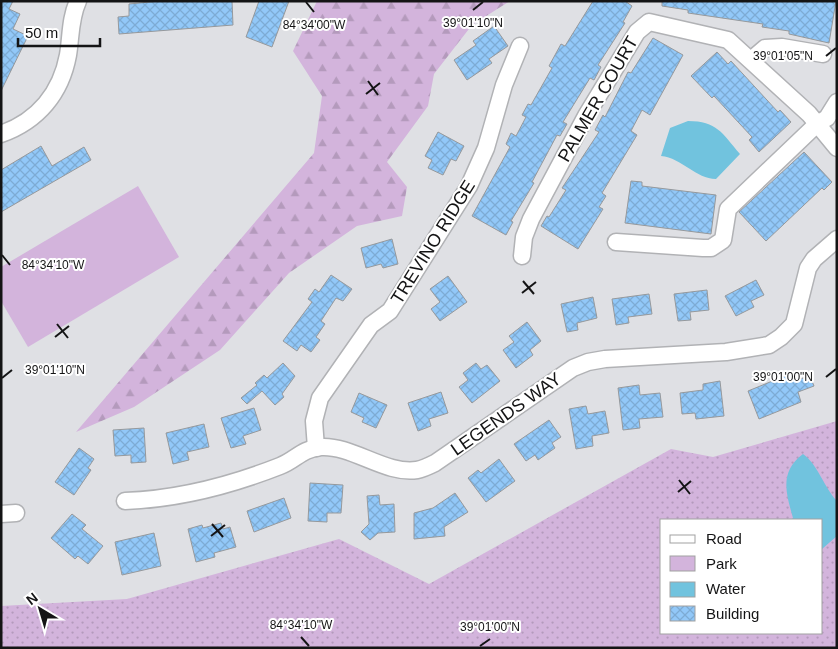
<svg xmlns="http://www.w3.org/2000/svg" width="838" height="649" font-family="Arial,sans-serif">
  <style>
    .grass { fill: url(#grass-dots); fill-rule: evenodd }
    .forest { fill: url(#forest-firs) }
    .park { fill: #d3b4dc }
    .water { fill: #71c3de }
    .building { fill: url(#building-cross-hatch); stroke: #96999c }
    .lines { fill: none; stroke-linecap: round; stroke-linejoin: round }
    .minor-casing { stroke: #b1b2b5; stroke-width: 19 }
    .minor { stroke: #fff; stroke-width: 16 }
    .ticks { fill: none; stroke: #141415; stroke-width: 2 }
    .labels { text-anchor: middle; stroke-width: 4; stroke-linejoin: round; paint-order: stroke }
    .street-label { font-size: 18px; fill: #141415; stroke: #fff }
    .ticks-label { font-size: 12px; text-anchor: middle; fill: #141415; stroke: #fff; stroke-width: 4; stroke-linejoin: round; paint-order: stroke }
  </style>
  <defs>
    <pattern id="grass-dots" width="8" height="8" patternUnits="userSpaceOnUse" patternTransform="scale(1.25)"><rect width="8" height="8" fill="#d3b4dc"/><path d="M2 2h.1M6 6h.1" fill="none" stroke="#b49abc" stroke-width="1.8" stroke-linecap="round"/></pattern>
    <pattern id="forest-firs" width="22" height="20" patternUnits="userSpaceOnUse" patternTransform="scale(1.25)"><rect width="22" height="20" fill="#d3b4dc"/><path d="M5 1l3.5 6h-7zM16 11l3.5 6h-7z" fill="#b49abc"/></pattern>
    <pattern id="building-cross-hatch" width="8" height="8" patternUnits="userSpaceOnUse" patternTransform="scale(1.25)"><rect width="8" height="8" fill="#92c8f8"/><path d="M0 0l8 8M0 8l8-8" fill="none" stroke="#7dabd4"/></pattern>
  </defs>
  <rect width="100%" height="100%" fill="#dfe0e4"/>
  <path class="grass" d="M837,421V648H1V606L127,599L339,539L429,584L671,449L713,457ZM662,520H822V633H662Z"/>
  <polygon class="forest" points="317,1 510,1 472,25 434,74 428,106 387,162 407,187 402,216 357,226 289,273 220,350 134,407 76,432 314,153 322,96 293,51"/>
  <polygon class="park" points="138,186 179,257 28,347 1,301 1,267"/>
  <g class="water">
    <path d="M688,121C717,121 722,133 740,154L716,179C696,179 682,158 661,156L670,128Z"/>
    <path d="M803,454C819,466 823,486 837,501V536L822,549V520H791L793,518C786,493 779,472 803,454Z"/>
  </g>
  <g class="building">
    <polygon points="1,1 13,1 9,9 20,14 13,29 28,36 1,91"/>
    <polygon points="160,1 232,1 233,25 119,34 118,17 129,16 129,4"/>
    <polygon points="259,1 289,1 272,47 246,37"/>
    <polygon points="593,1 625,1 632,6 623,22 625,23 598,65 601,67 594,80 590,78 563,122 567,124 560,136 557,135 532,182 534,183 511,221 513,222 506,235 472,216 510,147 506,144 511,133 516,136 526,117 522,115 528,104 531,105 552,68 549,66 561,44 565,46"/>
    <polygon points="662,1 836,1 829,43 789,34 789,31 762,27 763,24 688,13 688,10 662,6"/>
    <polygon points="494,26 508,46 489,59 492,63 467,80 454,60 476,45 473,41"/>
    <polygon points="653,38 683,55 650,115 642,110 631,131 637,135 602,193 606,196 599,207 603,209 578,249 541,226 547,216 549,217 566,190 562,188 599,132 595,130 603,115 605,117 628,72 631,73"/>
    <polygon points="717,52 728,64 731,61 778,112 780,110 791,122 759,152 749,140 752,137 714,96 712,98 691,76"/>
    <polygon points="438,132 464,146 456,161 451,159 443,175 428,168 432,160 425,156"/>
    <polygon points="41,146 52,166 84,147 91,160 1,212 1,170"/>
    <polygon points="804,152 832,182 824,190 822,188 766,241 739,212"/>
    <polygon points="631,181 642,182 642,186 716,195 711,234 625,223"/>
    <polygon points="392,239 398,264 383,268 381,264 366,268 361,248"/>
    <polygon points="331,275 352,289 343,301 336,298 321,321 325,324 316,337 320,340 311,352 301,345 297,351 283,341 312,302 308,299 315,289 319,292"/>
    <polygon points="448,276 467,302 440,321 431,309 440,302 430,289"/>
    <polygon points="756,280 764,295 751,301 754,307 736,316 725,296"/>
    <polygon points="707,290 709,310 690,312 691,320 678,321 674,294"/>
    <polygon points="649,294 652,314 628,317 629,323 616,325 612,299"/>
    <polygon points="593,297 597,318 577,323 578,330 567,332 561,304"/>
    <polygon points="527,322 541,341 530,350 533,355 516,368 503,350 514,342 509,336"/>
    <polygon points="283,363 295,376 282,394 284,397 275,405 262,391 247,404 241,398 257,385 255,383 264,375 267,378"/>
    <polygon points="476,363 481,369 487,365 500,381 472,403 459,387 468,380 463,373"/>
    <polygon points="797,371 800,379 810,376 814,386 798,392 801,402 759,419 748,391"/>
    <polygon points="720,381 724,416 696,419 695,413 682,414 680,393 703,390 703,384"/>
    <polygon points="639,385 640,395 660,393 663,417 639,419 640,428 623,430 618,388"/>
    <polygon points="441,392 448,413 429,419 431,426 418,431 408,403"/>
    <polygon points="359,393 387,405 376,428 362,422 364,418 351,412"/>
    <polygon points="586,406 588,414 605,411 609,433 592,436 593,446 576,449 569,409"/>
    <polygon points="254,408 261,430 243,436 246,444 231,448 221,418"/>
    <polygon points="549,420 561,437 552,443 555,448 538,460 535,455 526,461 514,444"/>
    <polygon points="204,424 209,447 187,452 189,460 173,464 166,433"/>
    <polygon points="144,428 146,462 131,463 131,455 115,456 113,430"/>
    <polygon points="79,448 94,459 88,468 91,470 74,495 55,482"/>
    <polygon points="499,459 515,481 486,502 468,478 478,470 481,473"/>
    <polygon points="310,483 343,485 341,513 327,513 327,522 308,521"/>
    <polygon points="455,493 468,512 444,527 445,536 414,539 414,513 433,508"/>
    <polygon points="379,495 380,505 394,504 395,532 378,533 370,540 361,532 369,524 367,496"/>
    <polygon points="284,498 291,518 254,532 247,511"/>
    <polygon points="72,514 86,525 82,529 103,546 88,564 78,556 75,559 51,538"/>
    <polygon points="221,523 223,529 230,527 236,547 214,553 215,557 196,562 188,529 202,525 203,528"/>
    <polygon points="154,533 161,566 122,575 115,542"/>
  </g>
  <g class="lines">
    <defs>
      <g id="minor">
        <polyline points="751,60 765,48 782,47 823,54"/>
        <path d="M1,134C38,121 61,93 68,55C71,37 70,18 78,1"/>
        <polyline points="616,242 703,248 711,248 723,240 728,209 817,124 827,118 837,102"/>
        <polyline points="522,256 524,237 531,219 586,116 637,32 649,22 728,40 809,114 837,148"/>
        <polyline points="316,448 314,421 320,398 371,325 390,311 469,186 486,148 504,85 520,46"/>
        <path d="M125,501C180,499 229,486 280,466C296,460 301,449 321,447C352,445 386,475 417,470C423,469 429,466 435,463L573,368L588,362L605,359L726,352L769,345L781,337L794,324L808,268L814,259L837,239"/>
        <polyline points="1,514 16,513"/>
      </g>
    </defs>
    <use href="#minor" class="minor-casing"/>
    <use href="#minor" class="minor"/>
  </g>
  <path class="ticks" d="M306,2L314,12M473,10L483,2M826,56L836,48M368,81L378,95M366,94L380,83M2,255L10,265M523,281L534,294M522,293L536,282M57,324L68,338M55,337L69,326M826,377L836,369M2,378L12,370M679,480L690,494M678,492L691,481M212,524L223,537M211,536L225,525M301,637L309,646M480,646L490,639"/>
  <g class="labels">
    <g class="street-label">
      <text transform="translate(598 99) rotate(-60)" y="6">PALMER COURT</text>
      <text transform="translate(433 242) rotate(-58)" y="6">TREVINO RIDGE</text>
      <text transform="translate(506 414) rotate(-35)" y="6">LEGENDS WAY</text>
    </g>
  </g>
  <g class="ticks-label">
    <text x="473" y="27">39°01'10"N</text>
    <text x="314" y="29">84°34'00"W</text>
    <text x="783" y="60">39°01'05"N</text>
    <text x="53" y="269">84°34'10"W</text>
    <text x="55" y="374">39°01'10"N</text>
    <text x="783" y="381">39°01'00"N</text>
    <text x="301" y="629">84°34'10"W</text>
    <text x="490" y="631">39°01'00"N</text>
  </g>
  <rect width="838" height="649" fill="none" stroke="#141415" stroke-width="5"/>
  <rect x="660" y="519" width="162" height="115" fill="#ffffff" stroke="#a1a1a1"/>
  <rect x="670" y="535" width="25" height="8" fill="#ffffff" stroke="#a1a1a1"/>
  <text x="706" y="544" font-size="15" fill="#141415">Road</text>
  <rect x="670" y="556" width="25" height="15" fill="#d3b4dc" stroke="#a1a1a1"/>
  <text x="706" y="569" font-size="15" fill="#141415">Park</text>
  <rect x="670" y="582" width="25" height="15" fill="#71c3de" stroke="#a1a1a1"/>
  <text x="706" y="594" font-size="15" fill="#141415">Water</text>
  <rect x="670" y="606" width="25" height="15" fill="url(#building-cross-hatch)" stroke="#a1a1a1"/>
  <text x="706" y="619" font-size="15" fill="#141415">Building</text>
  <g transform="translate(40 609) rotate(322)" stroke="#ffffff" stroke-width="4" paint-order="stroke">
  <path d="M0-4L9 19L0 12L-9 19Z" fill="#141415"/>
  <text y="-8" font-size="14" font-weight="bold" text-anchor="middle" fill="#141415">N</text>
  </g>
  <path d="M18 38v8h82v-8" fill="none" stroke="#141415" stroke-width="2.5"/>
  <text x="25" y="38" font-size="15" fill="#141415" stroke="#ffffff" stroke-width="4" paint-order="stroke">50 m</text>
</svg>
